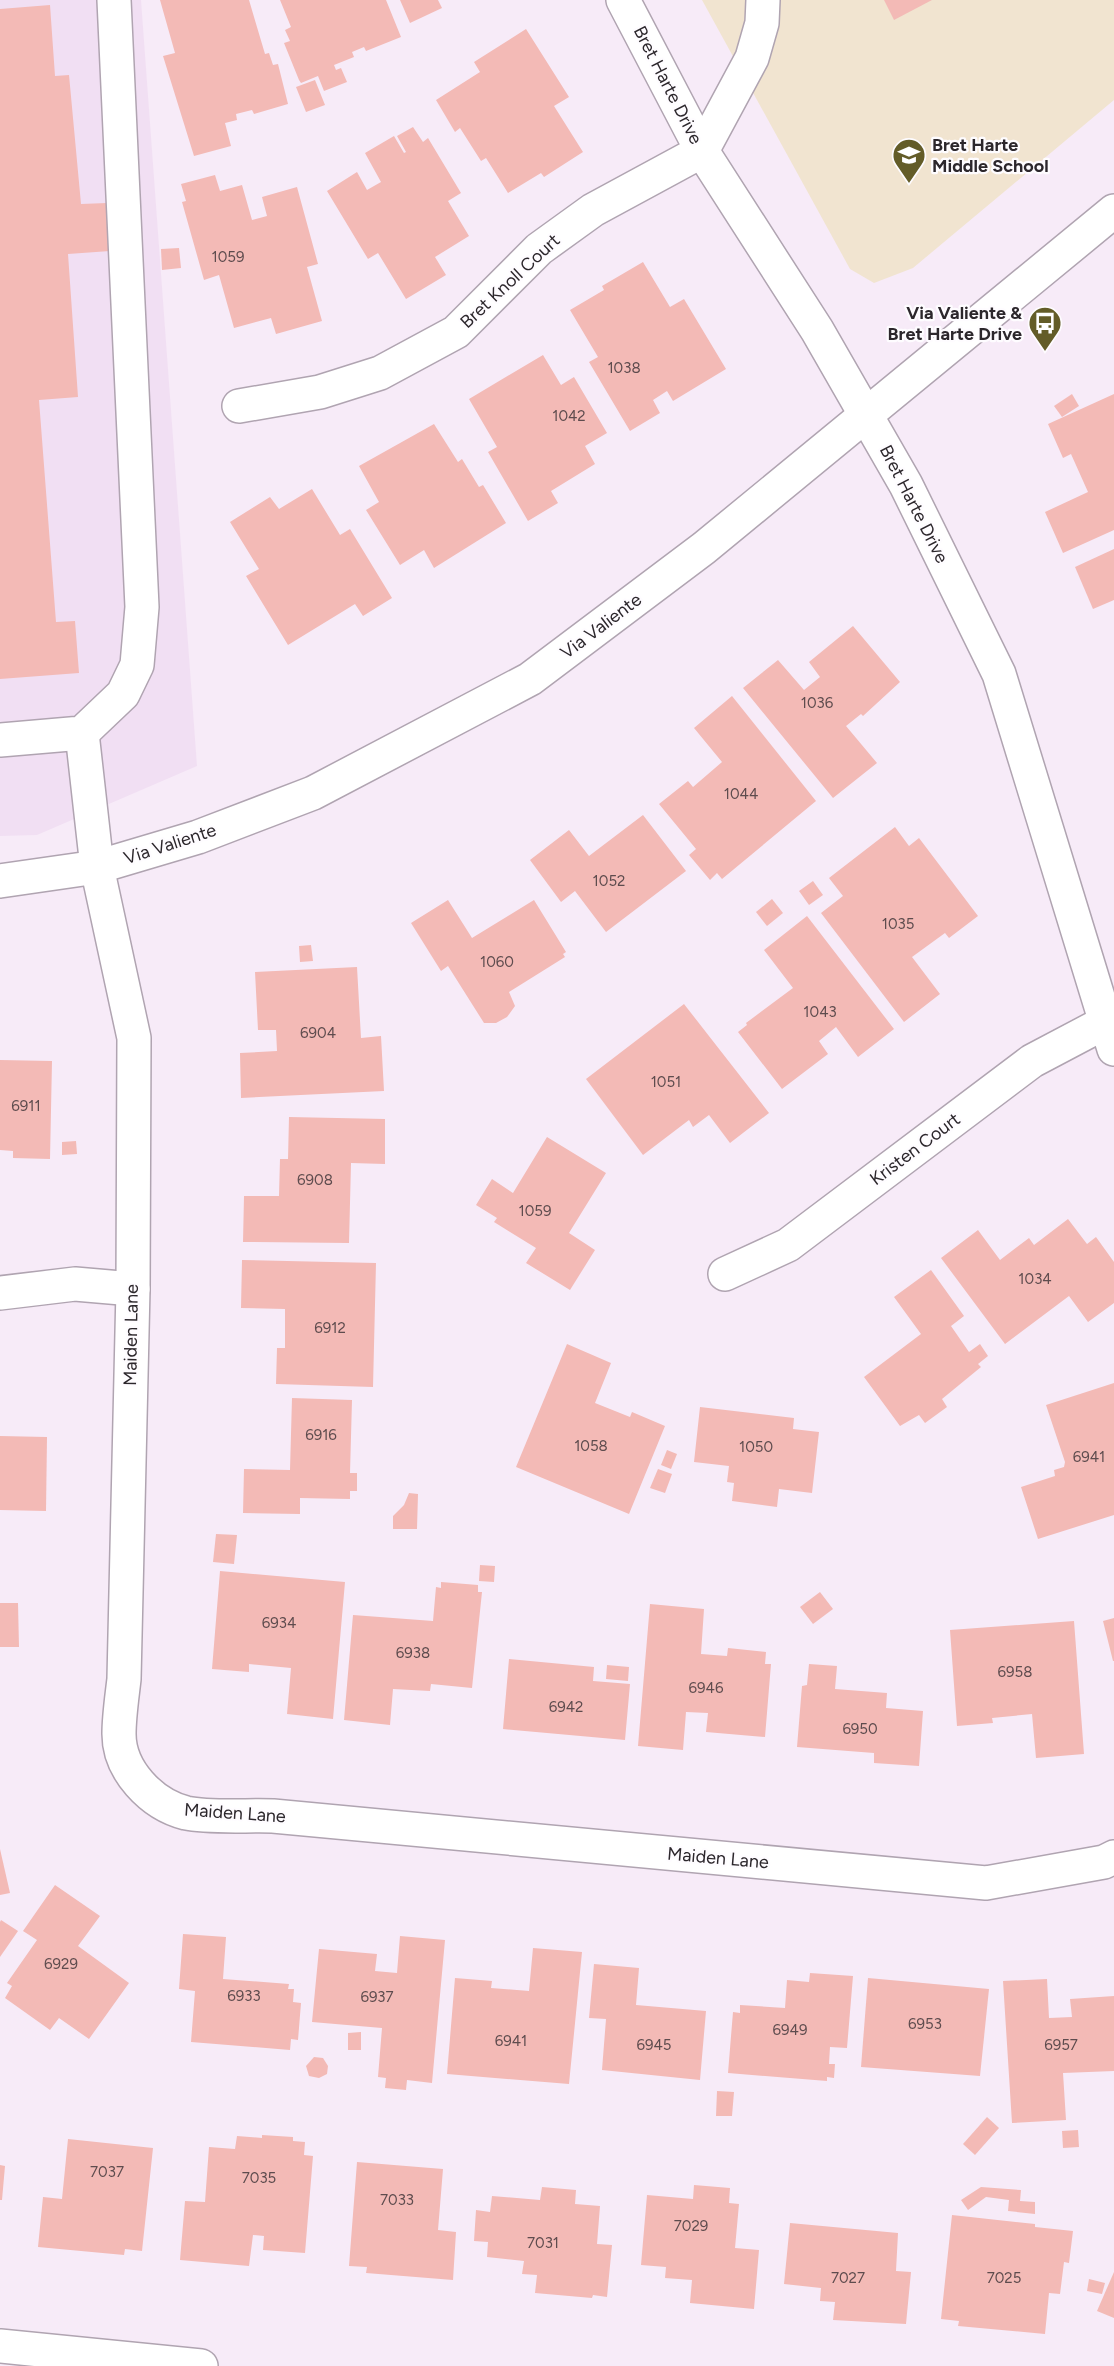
<svg xmlns="http://www.w3.org/2000/svg" width="1114" height="2366" font-family="Figtree,sans-serif">
  <style>
    .built { fill: #f1dff3 }
    .education { fill: #f1e4d0 }
    .building { fill: #f3bab6 }
    .lines { fill: none; stroke-linecap: round; stroke-linejoin: round }
    .minor-casing { stroke: #b0a4b1; stroke-width: 36 }
    .minor { stroke: #fff; stroke-width: 33 }
    .labels { text-anchor: middle; stroke-width: 4.5; stroke-linejoin: round; paint-order: stroke }
    .number-label { font-size: 15px; fill: #5e4c4e }
    .street-label { font-size: 18px; fill: #2c272c; stroke: #fefcff }
    .poi-label { font-size: 18px; font-weight: bold; fill: #2c272c; stroke: #fefcff; text-anchor: start }
  </style>
  <rect width="100%" height="100%" fill="#f7ebf8"/>
  <polygon class="built" points="0,0 141,0 197,766 37,835 0,836"/>
  <polygon class="education" points="702,0 1114,0 1114,100 913,268 874,283 850,269"/>
  <g class="building">
    <polygon points="160,0 249,0 265,54 269,53 273,65 278,64 288,104 254,114 252,110 236,114 237,120 225,123 231,146 194,156 163,56 175,53"/>
    <polygon points="280,0 386,0 401,37 366,51 364,47 352,52 354,57 334,65 336,70 341,68 347,82 324,91 318,76 301,83 299,80 284,43 290,41 285,30 291,27"/>
    <polygon points="400,0 438,0 442,8 410,23"/>
    <polygon points="884,0 932,0 894,20"/>
    <polygon points="50,5 55,76 69,75 81,204 107,203 110,251 68,254 78,397 39,400 56,622 75,621 79,673 0,679 0,9"/>
    <polygon points="526,29 569,97 554,106 583,152 544,177 541,173 508,193 486,158 481,161 460,128 455,132 436,100 480,72 474,62"/>
    <polygon points="315,80 325,105 306,112 296,87"/>
    <polygon points="413,127 423,142 428,138 461,193 448,201 469,236 435,257 446,275 406,299 378,253 368,259 327,191 357,172 367,190 381,182 365,153 394,136 404,153 406,152 397,136"/>
    <polygon points="215,175 220,191 242,185 252,220 267,216 262,197 297,187 318,264 307,267 322,321 276,334 271,318 234,328 219,275 204,280 182,202 186,201 181,184"/>
    <polygon points="179,248 181,268 162,270 161,249"/>
    <polygon points="643,262 670,307 684,299 726,369 673,401 667,391 653,400 660,413 630,431 589,362 598,357 570,310 604,290 602,286"/>
    <polygon points="543,355 561,385 574,377 607,433 585,446 595,464 551,491 558,503 528,521 488,452 497,447 469,399"/>
    <polygon points="1072,394 1079,406 1062,417 1054,406"/>
    <polygon points="1114,394 1114,530 1063,553 1045,512 1088,492 1071,454 1063,458 1048,424"/>
    <polygon points="434,424 458,462 462,459 479,487 483,485 506,523 434,568 424,550 400,565 366,510 379,502 359,466"/>
    <polygon points="312,489 340,535 350,529 392,598 363,616 355,604 288,645 246,576 259,569 230,522 270,497 279,509"/>
    <polygon points="1114,549 1114,600 1093,609 1075,567"/>
    <polygon points="853,626 900,682 863,716 861,714 846,726 877,763 833,798 743,688 778,660 804,690 820,677 809,662"/>
    <polygon points="732,696 816,801 722,879 717,873 710,880 689,855 696,849 659,804 688,781 693,787 722,762 694,728"/>
    <polygon points="643,815 686,871 606,932 575,891 561,902 530,860 569,830 589,856"/>
    <polygon points="895,827 909,846 919,838 978,916 949,938 945,933 912,957 940,994 904,1022 821,913 843,896 829,878"/>
    <polygon points="813,881 823,895 809,905 799,891"/>
    <polygon points="772,899 783,913 767,926 756,912"/>
    <polygon points="448,900 472,938 534,900 566,952 563,954 565,957 509,992 515,1006 507,1017 496,1023 484,1023 448,966 441,971 411,923"/>
    <polygon points="807,916 894,1029 858,1057 836,1027 819,1041 828,1054 782,1089 738,1032 747,1025 746,1023 793,988 764,950"/>
    <polygon points="311,945 313,961 300,962 299,946"/>
    <polygon points="357,967 361,1038 381,1036 384,1091 241,1098 240,1053 277,1051 276,1030 258,1030 255,972"/>
    <polygon points="684,1004 769,1113 730,1143 709,1115 693,1127 689,1120 643,1155 586,1079"/>
    <polygon points="0,1060 52,1061 50,1159 13,1158 13,1151 0,1150"/>
    <polygon points="289,1117 385,1119 385,1164 351,1163 349,1243 243,1242 244,1196 279,1196 280,1159 288,1159"/>
    <polygon points="547,1137 606,1173 569,1233 595,1250 570,1290 526,1263 536,1248 494,1222 497,1218 476,1205 492,1179 513,1193"/>
    <polygon points="76,1141 77,1154 62,1155 62,1142"/>
    <polygon points="1068,1219 1087,1244 1096,1237 1114,1262 1114,1303 1088,1322 1069,1296 1005,1344 941,1258 978,1230 1000,1260 1029,1238 1034,1245"/>
    <polygon points="242,1260 376,1263 373,1387 276,1384 277,1348 285,1348 285,1309 241,1308"/>
    <polygon points="931,1270 964,1316 951,1326 969,1352 980,1344 988,1356 978,1364 981,1367 942,1399 947,1407 925,1423 919,1415 900,1426 864,1377 921,1334 894,1297"/>
    <polygon points="567,1344 611,1363 595,1403 630,1417 632,1412 665,1426 629,1514 516,1467"/>
    <polygon points="1114,1383 1114,1515 1038,1539 1021,1487 1055,1476 1054,1470 1064,1467 1065,1462 1046,1405"/>
    <polygon points="292,1398 352,1400 350,1473 357,1473 357,1491 350,1491 350,1499 300,1498 300,1514 243,1513 244,1469 290,1470"/>
    <polygon points="700,1407 794,1418 793,1429 819,1432 812,1493 779,1489 777,1507 732,1501 734,1483 727,1482 729,1466 694,1462"/>
    <polygon points="0,1436 47,1437 46,1511 0,1510"/>
    <polygon points="667,1450 677,1454 671,1469 661,1465"/>
    <polygon points="658,1469 672,1474 665,1493 650,1488"/>
    <polygon points="409,1493 418,1494 417,1529 393,1529 393,1516 404,1505"/>
    <polygon points="216,1534 237,1535 234,1564 213,1562"/>
    <polygon points="480,1565 495,1566 494,1582 479,1581"/>
    <polygon points="220,1571 345,1582 333,1719 287,1714 291,1668 249,1664 249,1672 212,1669"/>
    <polygon points="441,1582 478,1585 478,1592 482,1592 472,1688 431,1684 430,1691 393,1689 390,1725 344,1720 353,1615 433,1621 436,1587 441,1588"/>
    <polygon points="820,1592 833,1609 813,1624 800,1607"/>
    <polygon points="0,1603 18,1603 19,1647 0,1647"/>
    <polygon points="650,1604 704,1609 701,1654 727,1656 728,1648 766,1652 765,1664 771,1664 765,1737 706,1732 708,1713 686,1712 683,1750 638,1746"/>
    <polygon points="1114,1618 1114,1661 1113,1661 1103,1621"/>
    <polygon points="1074,1621 1084,1754 1036,1758 1032,1714 992,1718 993,1723 957,1726 950,1630"/>
    <polygon points="509,1659 594,1667 593,1681 630,1684 625,1740 503,1729"/>
    <polygon points="809,1664 837,1666 835,1689 887,1693 886,1708 923,1711 919,1766 874,1763 874,1753 797,1747 802,1686 807,1685"/>
    <polygon points="607,1665 629,1667 628,1681 606,1679"/>
    <polygon points="0,1849 10,1893 0,1895"/>
    <polygon points="55,1885 100,1916 78,1946 129,1983 89,2039 59,2018 50,2030 5,1998 12,1986 7,1983 37,1940 23,1931"/>
    <polygon points="1,1920 18,1931 0,1957 0,1922"/>
    <polygon points="183,1934 226,1937 223,1979 289,1984 288,1989 294,1989 293,2002 301,2003 298,2040 291,2039 290,2050 191,2042 195,1991 179,1989"/>
    <polygon points="400,1936 445,1940 432,2083 407,2080 406,2090 385,2088 386,2078 378,2077 382,2028 312,2022 319,1949 377,1954 375,1971 397,1973"/>
    <polygon points="533,1948 582,1952 569,2084 447,2074 455,1978 492,1981 491,1988 529,1991"/>
    <polygon points="594,1964 639,1968 636,2005 706,2011 700,2080 602,2070 606,2019 589,2018"/>
    <polygon points="810,1973 853,1976 847,2048 830,2047 829,2064 835,2064 834,2078 827,2077 827,2081 728,2073 733,2012 740,2013 740,2005 785,2008 787,1980 809,1982"/>
    <polygon points="868,1978 989,1989 980,2076 861,2067"/>
    <polygon points="1047,1979 1049,2018 1072,2017 1070,1999 1114,1996 1114,2071 1063,2073 1066,2120 1012,2123 1003,1981"/>
    <polygon points="361,2032 361,2050 348,2050 348,2033"/>
    <polygon points="314,2057 323,2058 328,2066 327,2074 319,2078 309,2076 306,2066"/>
    <polygon points="717,2091 734,2092 732,2116 716,2116"/>
    <polygon points="987,2117 999,2128 975,2155 963,2144"/>
    <polygon points="1078,2130 1079,2147 1063,2148 1062,2131"/>
    <polygon points="262,2135 293,2137 293,2141 305,2142 304,2155 313,2156 305,2253 263,2250 264,2236 253,2235 249,2266 180,2260 185,2201 205,2202 209,2147 235,2149 237,2136 262,2138"/>
    <polygon points="68,2139 153,2148 142,2251 125,2249 124,2255 38,2247 43,2197 62,2199"/>
    <polygon points="357,2162 443,2169 438,2230 456,2232 453,2280 366,2273 367,2267 349,2266"/>
    <polygon points="0,2165 5,2166 2,2200 0,2200"/>
    <polygon points="694,2185 730,2188 729,2203 739,2204 735,2248 759,2250 754,2309 690,2303 692,2280 665,2278 666,2267 641,2265 647,2195 693,2199"/>
    <polygon points="542,2187 576,2190 575,2204 600,2206 597,2244 612,2245 607,2297 593,2295 592,2298 535,2293 537,2275 522,2274 524,2261 487,2257 488,2242 474,2241 476,2210 490,2212 492,2196 540,2200"/>
    <polygon points="981,2187 1021,2190 1020,2201 1035,2202 1035,2214 1008,2211 1009,2200 986,2197 968,2210 961,2200"/>
    <polygon points="952,2215 1035,2224 1035,2227 1073,2231 1069,2263 1064,2262 1060,2294 1049,2293 1045,2334 958,2326 959,2321 941,2319"/>
    <polygon points="790,2223 898,2233 896,2271 911,2272 906,2324 833,2320 835,2302 820,2301 821,2288 784,2284"/>
    <polygon points="1114,2272 1114,2318 1097,2311"/>
    <polygon points="1089,2279 1105,2283 1102,2294 1087,2291"/>
  </g>
  <g class="lines">
    <defs>
      <g id="minor">
        <polyline points="623,0 702,151 817,330 906,485 999,674 1114,1049"/>
        <polyline points="239,406 320,392 380,373 456,332 539,249 593,210 702,151 752,58 762,23 763,0"/>
        <path d="M82,733L97,867L134,1038L133,1289L124,1679C122,1697 119,1716 119,1734C119,1770 151,1804 186,1813C209,1818 249,1815 273,1816L986,1883L1104,1862L1114,1857"/>
        <polyline points="0,740 82,733 123,694 137,665 142,607 114,0"/>
        <polyline points="0,881 97,867 198,837 313,793 530,679 704,548 1114,211"/>
        <polyline points="725,1274 788,1245 1032,1061 1104,1023"/>
        <polyline points="0,1293 75,1284 133,1289"/>
        <polyline points="0,2346 201,2366"/>
      </g>
    </defs>
    <use href="#minor" class="minor-casing"/>
    <use href="#minor" class="minor"/>
  </g>
  <defs>
    <symbol id="school-pin" viewBox="-11 -11 22 30"><path d="M0 17L-7.5 6A9.5 9.5 0 1 1 7.5 6Z" fill="#635c28" stroke="#fefcff"/><path d="M0-5L7-2L0 1L-7-2ZM-4 1L0 2.5L4 1V4Q0 6-4 4Z" fill="#fff"/></symbol>
    <symbol id="bus-pin" viewBox="-11 -11 22 30"><path d="M0 17L-7.5 6A9.5 9.5 0 1 1 7.5 6Z" fill="#635c28" stroke="#fefcff"/><path d="M-5-6H5V4H4V6H2V4H-2V6H-4V4H-5ZM-3.5-4V0h7V-4ZM-3.5 1.2v1.5H-2V1.2ZM2 1.2v1.5H3.5V1.2Z" fill="#fff"/></symbol>
  </defs>
  <g fill-rule="evenodd">
    <use href="#school-pin" x="890" y="136" width="38" height="52"/>
    <use href="#bus-pin" x="1026" y="304" width="38" height="52"/>
  </g>
  <g class="labels">
    <g class="number-label">
      <text x="228" y="262">1059</text>
      <text x="624" y="373">1038</text>
      <text x="569" y="421">1042</text>
      <text x="817" y="708">1036</text>
      <text x="741" y="799">1044</text>
      <text x="609" y="886">1052</text>
      <text x="898" y="929">1035</text>
      <text x="497" y="967">1060</text>
      <text x="820" y="1017">1043</text>
      <text x="318" y="1038">6904</text>
      <text x="666" y="1087">1051</text>
      <text x="26" y="1111">6911</text>
      <text x="315" y="1185">6908</text>
      <text x="535" y="1216">1059</text>
      <text x="1035" y="1284">1034</text>
      <text x="330" y="1333">6912</text>
      <text x="321" y="1440">6916</text>
      <text x="591" y="1451">1058</text>
      <text x="756" y="1452">1050</text>
      <text x="1089" y="1462">6941</text>
      <text x="279" y="1628">6934</text>
      <text x="413" y="1658">6938</text>
      <text x="1015" y="1677">6958</text>
      <text x="706" y="1693">6946</text>
      <text x="566" y="1712">6942</text>
      <text x="860" y="1734">6950</text>
      <text x="61" y="1969">6929</text>
      <text x="244" y="2001">6933</text>
      <text x="377" y="2002">6937</text>
      <text x="925" y="2029">6953</text>
      <text x="790" y="2035">6949</text>
      <text x="511" y="2046">6941</text>
      <text x="654" y="2050">6945</text>
      <text x="1061" y="2050">6957</text>
      <text x="107" y="2177">7037</text>
      <text x="259" y="2183">7035</text>
      <text x="397" y="2205">7033</text>
      <text x="691" y="2231">7029</text>
      <text x="543" y="2248">7031</text>
      <text x="848" y="2283">7027</text>
      <text x="1004" y="2283">7025</text>
    </g>
    <g class="street-label">
      <text transform="translate(668 85) rotate(63)" y="6">Bret Harte Drive</text>
      <text transform="translate(510 281) rotate(-43)" y="6">Bret Knoll Court</text>
      <text transform="translate(914 504) rotate(63)" y="6">Bret Harte Drive</text>
      <text transform="translate(601 626) rotate(-37)" y="6">Via Valiente</text>
      <text transform="translate(170 844) rotate(-18)" y="6">Via Valiente</text>
      <text transform="translate(915 1149) rotate(-37)" y="6">Kristen Court</text>
      <text transform="translate(131 1335) rotate(-89)" y="6">Maiden Lane</text>
      <text transform="translate(235 1813) rotate(4)" y="6">Maiden Lane</text>
      <text transform="translate(718 1858) rotate(5)" y="6">Maiden Lane</text>
    </g>
    <g class="poi-label">
      <text x="932" y="151">Bret Harte<tspan x="932" dy="21">Middle School</tspan></text>
      <text x="1022" y="319" text-anchor="end">Via Valiente &amp;<tspan x="1022" dy="21">Bret Harte Drive</tspan></text>
    </g>
  </g>
</svg>
